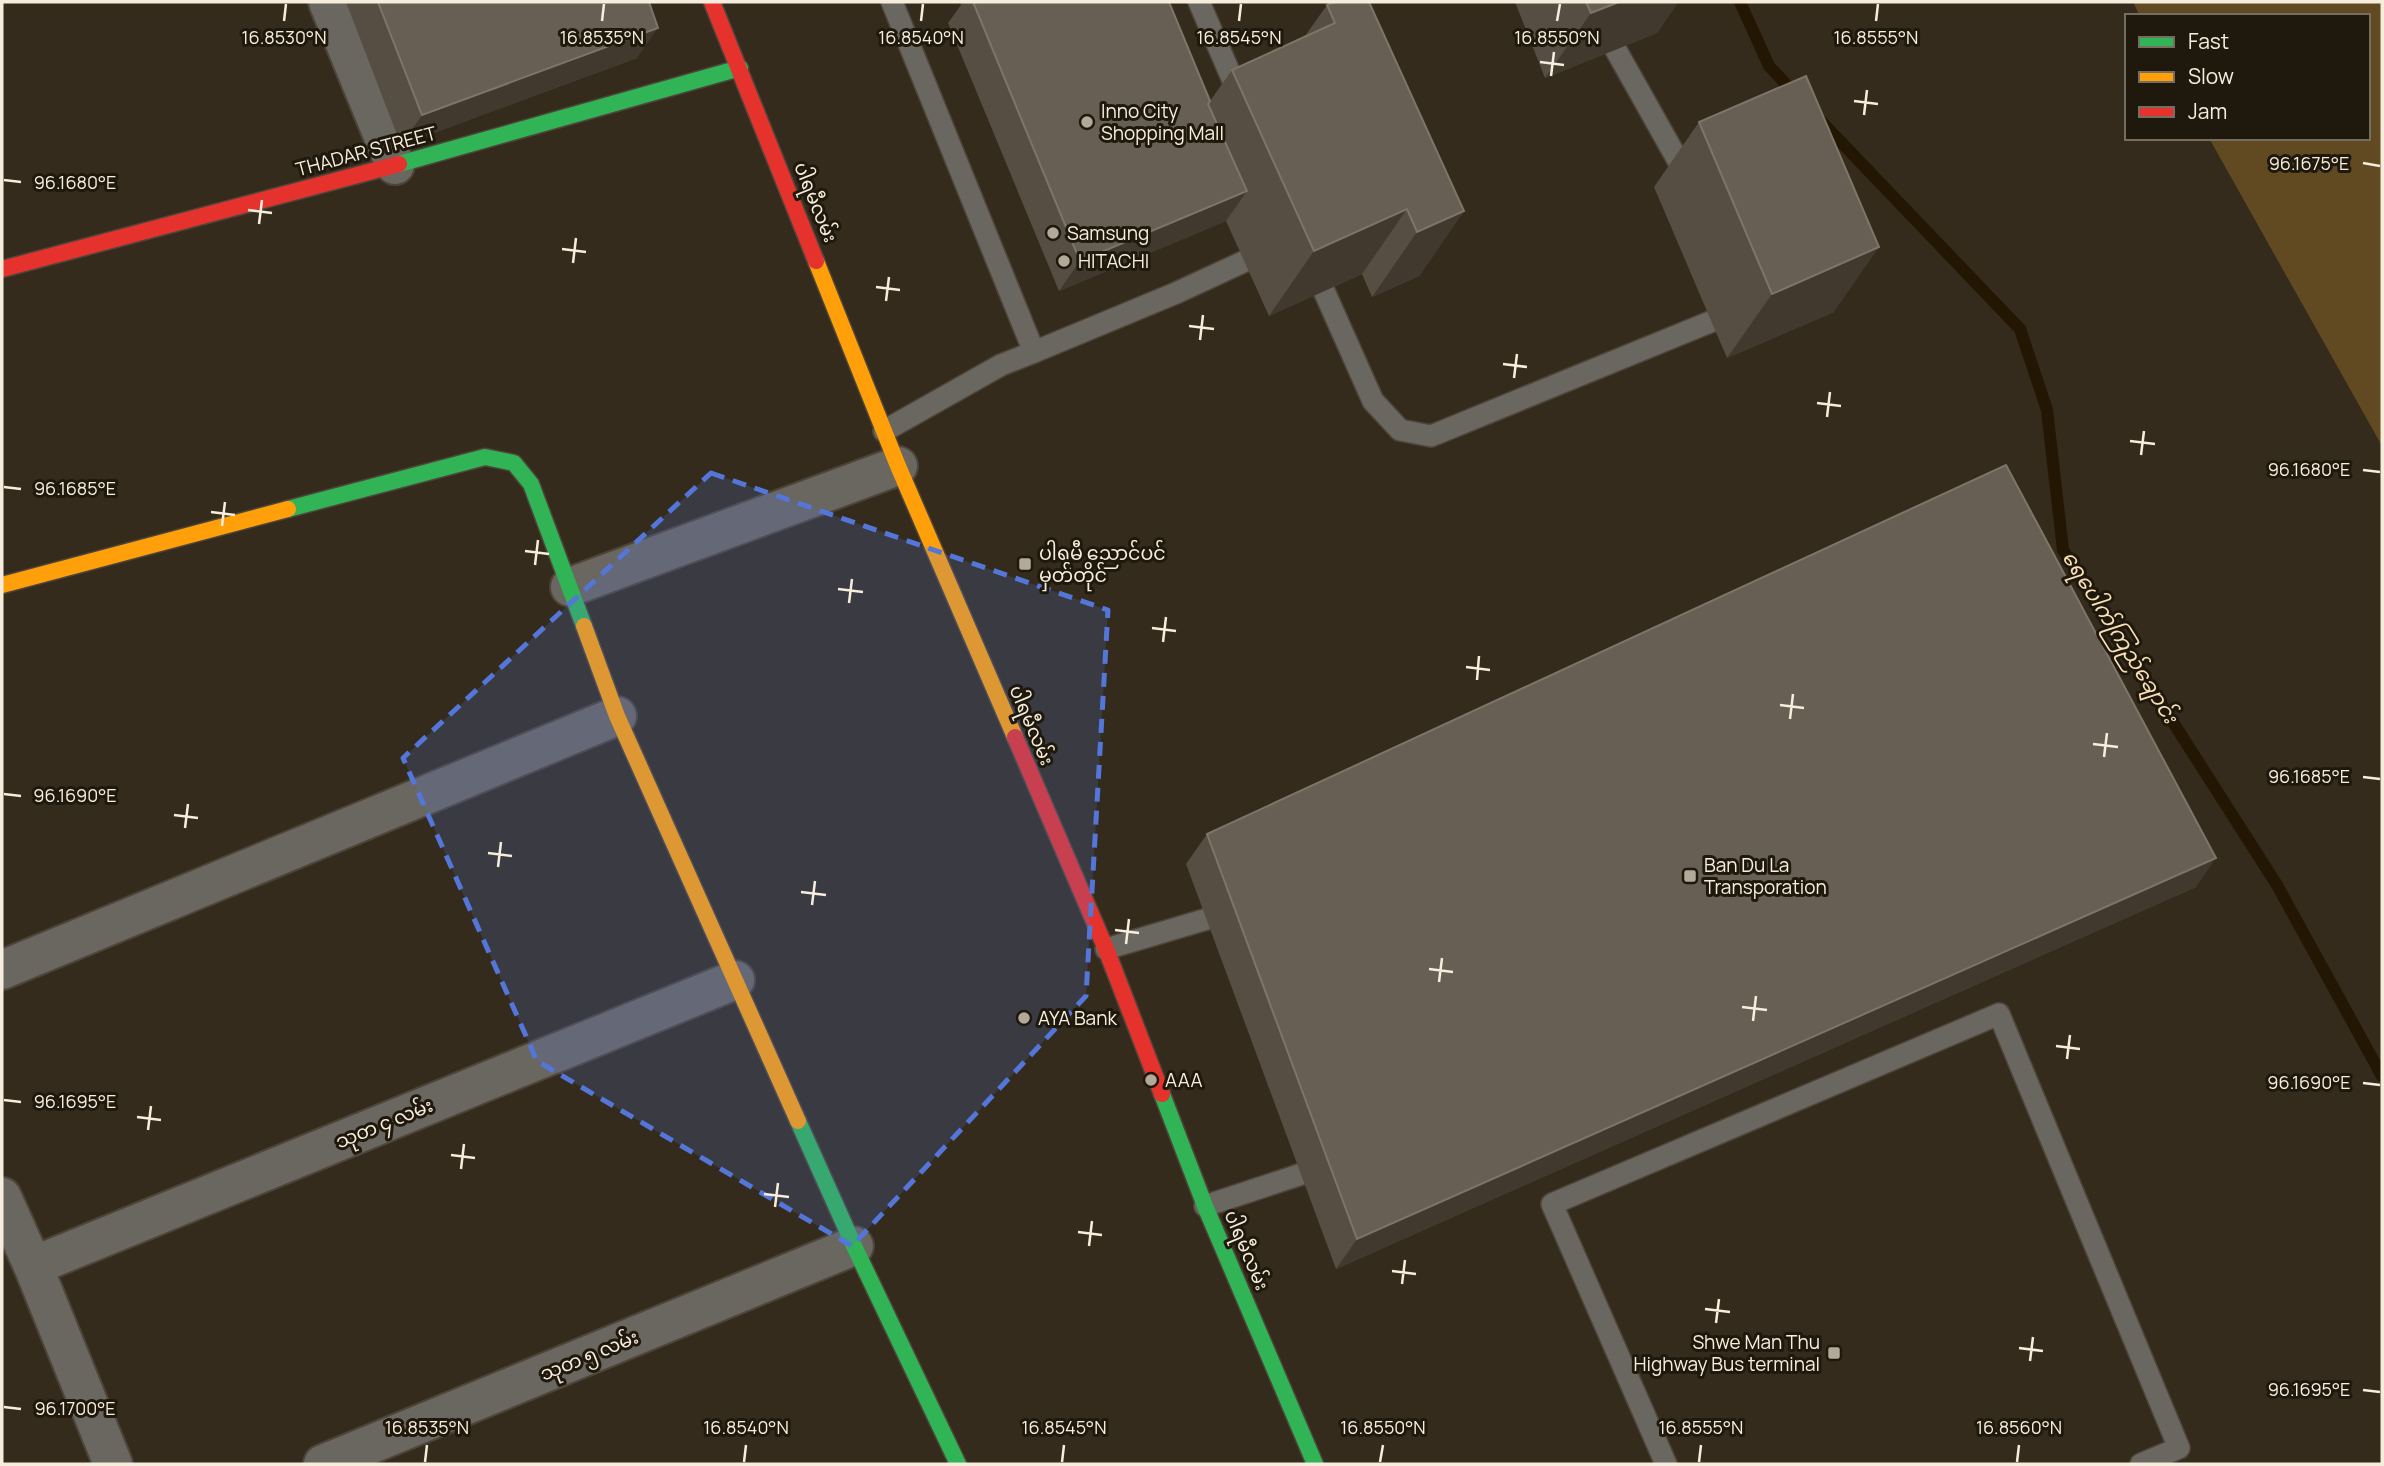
<svg xmlns="http://www.w3.org/2000/svg" width="2384" height="1466" font-family="Manrope,'Noto Sans Myanmar',sans-serif">
  <style>
    .green { fill: #614a22 }
    .lines { fill: none; stroke-linecap: round; stroke-linejoin: round }
    .stream { stroke: #231603; stroke-width: 12 }
    .lane-casing { stroke: #4e453a; stroke-width: 24 }
    .street-casing { stroke: #4e453a; stroke-width: 42 }
    .fast-casing { stroke: #4e453a; stroke-width: 19 }
    .slow-casing { stroke: #4e453a; stroke-width: 19 }
    .jam-casing { stroke: #4e453a; stroke-width: 19 }
    .lane { stroke: #6a6660; stroke-width: 21 }
    .street { stroke: #6a6660; stroke-width: 38 }
    .fast { stroke: #30b455; stroke-width: 16 }
    .slow { stroke: #ff9f0a; stroke-width: 16 }
    .jam { stroke: #e5322d; stroke-width: 16 }
    .wall { fill: #564e43 }
    .shaded-wall { fill: #41392d }
    .building { fill: #675f53; stroke: #7e7569; stroke-width: 2 }
    .marked { fill: #5476d9; fill-opacity: 0.2; stroke: #5476d9; stroke-width: 5; stroke-dasharray: 14 9; stroke-linejoin: round }
    .ticks { fill: none; stroke: #f7eddd; stroke-width: 2.5 }
    .poi-dot { fill: #b3a99a; stroke: #1f180c; stroke-width: 2.5 }
    .labels { text-anchor: middle; stroke-width: 6; stroke-linejoin: round; paint-order: stroke }
    .poi-label { font-size: 19px; fill: #f7eddd; stroke: #1f180c; text-anchor: start }
    .street-label { font-size: 19px; fill: #f7eddd; stroke: #1f180c }
    .water-label { font-size: 21px; font-style: italic; fill: #fae0b6; stroke: #1f180c }
    .ticks-label { font-size: 18px; text-anchor: middle; fill: #f7eddd; stroke: #1f180c; stroke-width: 6; stroke-linejoin: round; paint-order: stroke }
  </style>
  <rect width="100%" height="100%" fill="#342b1d"/>
  <polygon class="green" points="2133,2 2382,2 2382,446 2209,138 2368,138 2368,16 2140,16"/>
  <g class="lines">
    <g class="stream">
      <polyline points="1740,2 1769,66 1797,96"/>
      <polyline points="1817,117 2020,329 2047,410 2063,550 2277,885 2382,1076"/>
    </g>
    <defs>
      <g id="lane">
        <polyline points="1199,2 1241,99"/>
        <polyline points="1589,2 1689,180"/>
        <polyline points="1312,264 1373,401 1400,430 1431,436 1737,311"/>
        <polyline points="1034,352 1176,293 1269,250"/>
        <polyline points="884,431 1001,365 1034,352 892,2"/>
        <polyline points="1106,949 1234,911"/>
        <polyline points="1205,1206 1326,1166"/>
        <polyline points="1666,1464 1552,1204 1999,1014 2179,1448 2141,1464"/>
      </g>
      <g id="street">
        <polyline points="328,2 395,165"/>
        <polyline points="570,587 898,466"/>
        <polyline points="2,970 617,716"/>
        <polyline points="2,1197 33,1266 113,1464"/>
        <polyline points="33,1266 735,980"/>
        <polyline points="323,1464 854,1246"/>
      </g>
      <g id="fast">
        <polyline points="399,164 740,68"/>
        <polyline points="288,509 485,457 514,463 531,484 584,626"/>
        <polyline points="1162,1094 1205,1206 1315,1464"/>
        <polyline points="798,1121 854,1246 958,1464"/>
      </g>
      <g id="slow">
        <polyline points="816,261 898,466 1015,737"/>
        <polyline points="2,585 288,509"/>
        <polyline points="584,626 617,716 798,1121"/>
      </g>
      <g id="jam">
        <polyline points="712,2 816,261"/>
        <polyline points="2,269 399,164"/>
        <polyline points="1015,737 1106,949 1162,1094"/>
      </g>
    </defs>
    <use href="#lane" class="lane-casing"/>
    <use href="#street" class="street-casing"/>
    <use href="#fast" class="fast-casing"/>
    <use href="#slow" class="slow-casing"/>
    <use href="#jam" class="jam-casing"/>
    <use href="#lane" class="lane"/>
    <use href="#street" class="street"/>
    <use href="#fast" class="fast"/>
    <use href="#slow" class="slow"/>
    <use href="#jam" class="jam"/>
  </g>
  <g class="wall">
    <polygon points="346,2 649,2 637,58 401,145"/>
    <polygon points="960,2 1169,2 1210,101 1232,70 1305,36 1327,5 1464,211 1419,276 1372,297 1362,274 1269,316 1226,221 1059,291 948,23 961,5"/>
    <polygon points="1515,2 1678,2 1657,33 1545,78"/>
    <polygon points="1699,122 1834,312 1727,358 1654,187"/>
    <polygon points="1207,834 2196,887 1336,1269 1186,864"/>
  </g>
  <g class="shaded-wall">
    <polygon points="1619,2 1678,2 1657,33 1545,78 1591,13"/>
    <polygon points="658,28 637,58 401,145 422,115"/>
    <polygon points="1247,191 1226,221 1059,291 1080,261"/>
    <polygon points="1407,209 1362,274 1269,316 1314,251"/>
    <polygon points="1464,211 1419,276 1372,297 1417,232"/>
    <polygon points="1879,247 1834,312 1727,358 1772,294"/>
    <polygon points="2216,858 2196,887 1336,1269 1357,1239"/>
  </g>
  <g class="building">
    <polygon points="378,2 649,2 658,28 422,115"/>
    <polygon points="973,2 1169,2 1210,101 1208,104 1247,191 1080,261"/>
    <polygon points="1334,2 1369,2 1464,211 1417,232 1407,209 1314,251 1232,70 1335,23 1327,5"/>
    <polygon points="1586,2 1619,2 1591,13"/>
    <polygon points="1806,76 1879,247 1772,294 1699,122"/>
    <polygon points="2006,465 2216,858 1357,1239 1207,834"/>
  </g>
  <path class="marked" d="M711,473L1108,610L1086,996L852,1246L537,1061L403,758Z"/>
  <path class="ticks" d="M284,21L286,4M602,21L604,4M921,21L923,4M1239,21L1241,4M1557,21L1560,4M1876,21L1878,4M1540,62L1564,65M1551,76L1554,52M1854,101L1878,104M1864,115L1867,90M2363,163L2380,166M4,180L21,182M248,210L272,213M259,224L262,200M562,249L586,252M573,263L576,238M876,287L900,290M886,301L889,277M1189,326L1214,329M1200,340L1203,315M1503,364L1527,367M1514,378L1517,354M1817,403L1841,406M1827,417L1830,392M2130,441L2155,444M2141,455L2144,431M2363,470L2380,472M4,487L21,489M211,512L235,515M222,526L225,502M525,551L549,554M535,565L538,540M838,589L863,592M849,603L852,579M1152,628L1176,631M1163,642L1166,617M1466,667L1490,670M1477,680L1479,656M1780,705L1804,708M1790,719L1793,694M2093,744L2118,747M2104,757L2107,733M2363,777L2380,779M4,794L21,796M174,815L198,818M185,828L188,804M488,853L512,856M498,867L501,842M801,892L826,895M812,905L815,881M1115,930L1139,933M1126,944L1129,919M1429,969L1453,972M1439,982L1442,958M1742,1007L1767,1010M1753,1021L1756,996M2056,1046L2080,1049M2067,1059L2070,1035M2363,1083L2380,1085M4,1100L21,1102M137,1117L161,1120M148,1130L151,1106M451,1155L475,1158M461,1169L464,1144M764,1194L789,1197M775,1207L778,1183M1078,1232L1102,1235M1089,1246L1092,1221M1392,1271L1416,1274M1402,1284L1405,1260M1705,1309L1730,1312M1716,1323L1719,1299M2019,1348L2043,1351M2030,1361L2033,1337M2363,1390L2380,1392M4,1407L21,1409M425,1462L427,1445M744,1462L746,1445M1062,1462L1064,1445M1380,1462L1383,1445M1699,1462L1701,1445M2017,1462L2019,1445"/>
  <g class="poi-dot">
    <circle cx="1087" cy="122" r="7"/>
    <circle cx="1053" cy="233" r="7"/>
    <circle cx="1064" cy="261" r="7"/>
    <rect x="1018" y="557" width="14" height="14" rx="3.5"/>
    <rect x="1683" y="869" width="14" height="14" rx="3.5"/>
    <circle cx="1024" cy="1018" r="7"/>
    <circle cx="1151" cy="1080" r="7"/>
    <rect x="1827" y="1346" width="14" height="14" rx="3.5"/>
  </g>
  <g class="labels">
    <g class="poi-label">
      <text x="1101" y="118">Inno City<tspan x="1101" dy="22">Shopping Mall</tspan></text>
      <text x="1067" y="240">Samsung</text>
      <text x="1078" y="268">HITACHI</text>
      <text x="1039" y="560">ပါရမီ ညောင်ပင်<tspan x="1039" dy="22">မှတ်တိုင်</tspan></text>
      <text x="1704" y="872">Ban Du La<tspan x="1704" dy="22">Transporation</tspan></text>
      <text x="1038" y="1025">AYA Bank</text>
      <text x="1165" y="1087">AAA</text>
      <text x="1820" y="1349" text-anchor="end">Shwe Man Thu<tspan x="1820" dy="22">Highway Bus terminal</tspan></text>
    </g>
    <g class="street-label">
      <text transform="translate(366 151) rotate(-15)" y="7">THADAR STREET</text>
      <text transform="translate(816 202) rotate(68)" y="7">ပါရမီလမ်း</text>
      <text transform="translate(1032 725) rotate(67)" y="7">ပါရမီလမ်း</text>
      <text transform="translate(384 1123) rotate(-22)" y="7">သုတ ၄ လမ်း</text>
      <text transform="translate(1247 1250) rotate(67)" y="7">ပါရမီလမ်း</text>
      <text transform="translate(589 1355) rotate(-22)" y="7">သုတ ၅ လမ်း</text>
    </g>
    <g class="water-label">
      <text transform="translate(2120 637) rotate(58)" y="7">ရေပေါက်ကြည်ချောင်း</text>
    </g>
  </g>
  <g class="ticks-label">
    <text x="284" y="44">16.8530°N</text>
    <text x="602" y="44">16.8535°N</text>
    <text x="921" y="44">16.8540°N</text>
    <text x="1239" y="44">16.8545°N</text>
    <text x="1557" y="44">16.8550°N</text>
    <text x="1876" y="44">16.8555°N</text>
    <text x="2309" y="170">96.1675°E</text>
    <text x="75" y="189">96.1680°E</text>
    <text x="2309" y="476">96.1680°E</text>
    <text x="75" y="495">96.1685°E</text>
    <text x="2309" y="783">96.1685°E</text>
    <text x="75" y="802">96.1690°E</text>
    <text x="2309" y="1089">96.1690°E</text>
    <text x="75" y="1108">96.1695°E</text>
    <text x="2309" y="1396">96.1695°E</text>
    <text x="75" y="1415">96.1700°E</text>
    <text x="427" y="1434">16.8535°N</text>
    <text x="746" y="1434">16.8540°N</text>
    <text x="1064" y="1434">16.8545°N</text>
    <text x="1383" y="1434">16.8550°N</text>
    <text x="1701" y="1434">16.8555°N</text>
    <text x="2019" y="1434">16.8560°N</text>
  </g>
  <rect width="2384" height="1466" fill="none" stroke="#f7eddd" stroke-width="7"/>
  <rect x="2125" y="14" width="245" height="126" fill="#1f180c" stroke="#756d60" stroke-width="2"/>
  <rect x="2139" y="37" width="35" height="10" fill="#30b455" stroke="#756d60" stroke-width="2"/>
  <text x="2188" y="49" font-size="21" fill="#f7eddd">Fast</text>
  <rect x="2139" y="72" width="35" height="10" fill="#ff9f0a" stroke="#756d60" stroke-width="2"/>
  <text x="2188" y="84" font-size="21" fill="#f7eddd">Slow</text>
  <rect x="2139" y="107" width="35" height="10" fill="#e5322d" stroke="#756d60" stroke-width="2"/>
  <text x="2188" y="119" font-size="21" fill="#f7eddd">Jam</text>
</svg>
